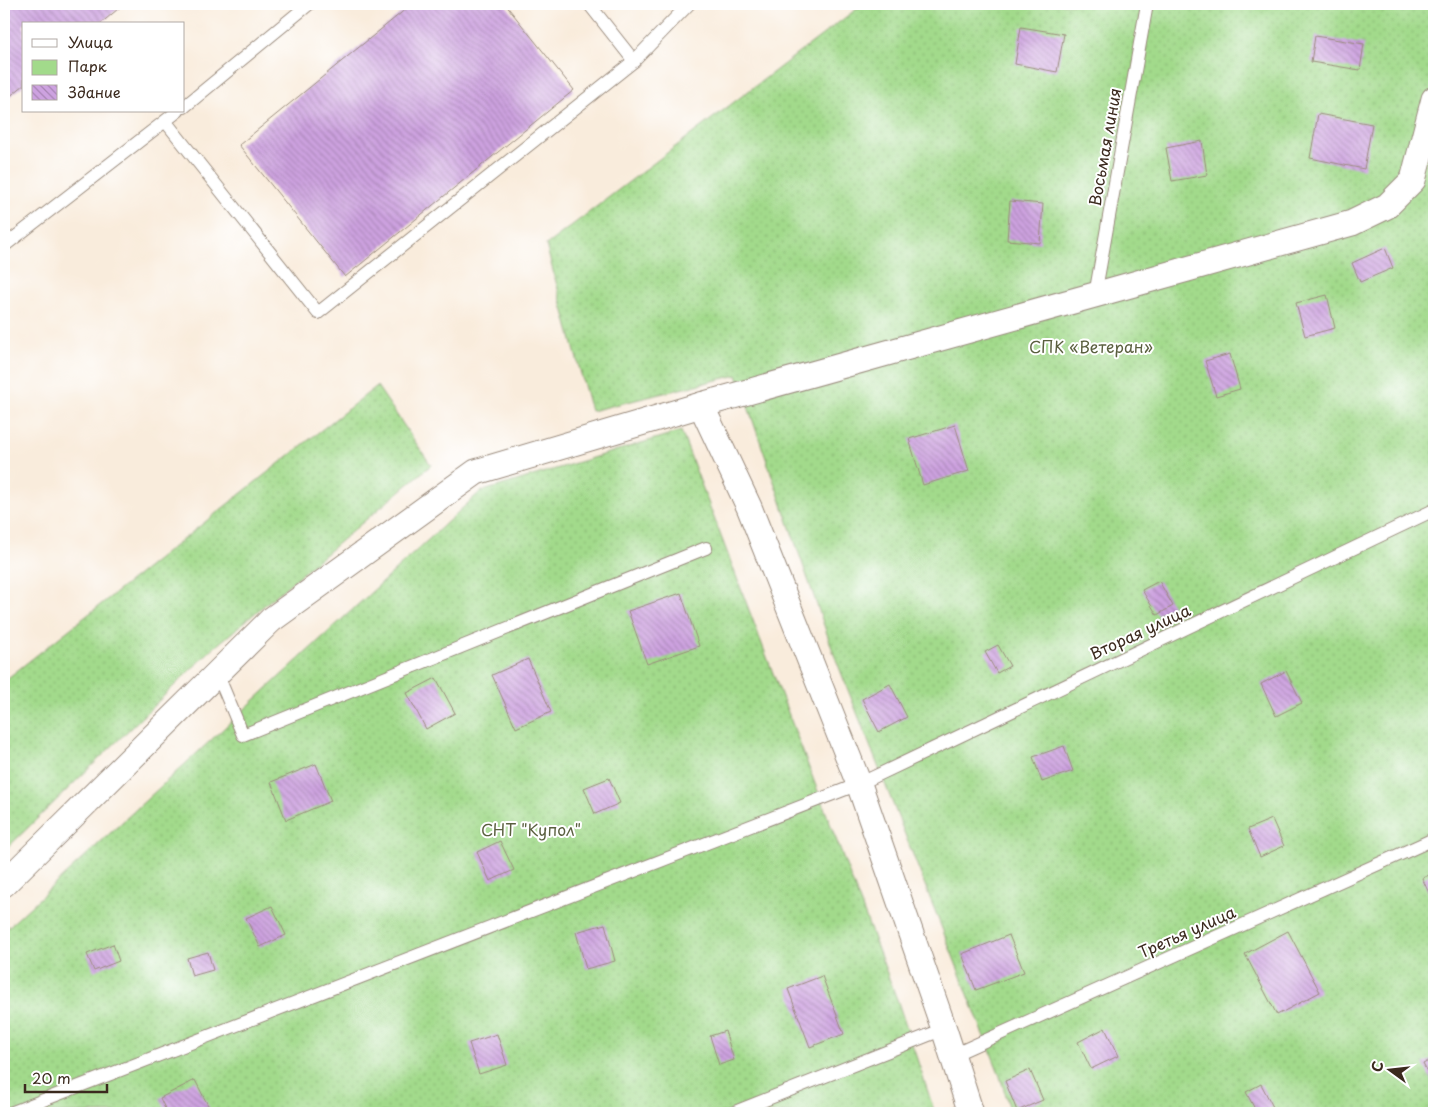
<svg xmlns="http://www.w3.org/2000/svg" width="1438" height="1117" font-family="'Playpen Sans',sans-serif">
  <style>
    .green { fill: url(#green-dots); stroke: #6e8254 }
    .building { fill: url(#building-back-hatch) }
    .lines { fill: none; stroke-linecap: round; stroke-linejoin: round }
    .service-casing { stroke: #9a8b7d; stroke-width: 14 }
    .minor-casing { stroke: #9a8b7d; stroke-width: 27 }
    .service { stroke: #fff; stroke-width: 12 }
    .minor { stroke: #fff; stroke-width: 25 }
    .labels { text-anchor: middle; stroke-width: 4; stroke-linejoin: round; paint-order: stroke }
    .street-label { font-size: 16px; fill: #3b2a1e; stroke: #fff }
    .park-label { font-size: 16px; fill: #5a5f3f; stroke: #fff }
  </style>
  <defs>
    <pattern id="green-dots" width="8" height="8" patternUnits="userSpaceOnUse" patternTransform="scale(1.25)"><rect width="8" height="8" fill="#a2da8b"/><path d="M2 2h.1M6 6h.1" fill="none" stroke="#8cbb78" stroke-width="1.8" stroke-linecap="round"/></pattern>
    <pattern id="building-back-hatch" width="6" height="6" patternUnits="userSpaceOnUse" patternTransform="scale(1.25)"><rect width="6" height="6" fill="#cda2e0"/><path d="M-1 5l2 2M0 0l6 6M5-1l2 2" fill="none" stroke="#a884b5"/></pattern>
  </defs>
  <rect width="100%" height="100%" fill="#fff"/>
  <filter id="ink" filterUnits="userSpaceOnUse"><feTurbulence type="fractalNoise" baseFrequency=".02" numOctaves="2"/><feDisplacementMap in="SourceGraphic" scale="10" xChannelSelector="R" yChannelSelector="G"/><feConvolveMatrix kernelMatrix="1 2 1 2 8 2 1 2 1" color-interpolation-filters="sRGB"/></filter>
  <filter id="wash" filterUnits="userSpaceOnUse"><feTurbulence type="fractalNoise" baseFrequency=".0096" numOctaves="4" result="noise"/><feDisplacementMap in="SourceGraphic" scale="20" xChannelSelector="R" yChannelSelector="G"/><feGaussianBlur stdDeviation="1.12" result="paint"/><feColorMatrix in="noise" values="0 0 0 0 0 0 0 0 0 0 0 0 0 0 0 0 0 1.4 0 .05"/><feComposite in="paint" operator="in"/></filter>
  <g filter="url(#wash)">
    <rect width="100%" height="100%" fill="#f9ecdc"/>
    <g class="green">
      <polygon points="863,4 1434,4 1434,1113 1011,1113 999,1073 835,657 737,375 591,411 546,245"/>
      <polygon points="377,386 431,465 210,651 4,851 4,681"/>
      <polygon points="681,431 898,1002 935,1113 4,1113 4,931 480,492"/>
    </g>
    <g id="blocks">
      <g class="building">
        <polygon points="4,4 124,4 100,24 24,24 24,85 4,101"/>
        <polygon points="412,4 505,4 574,90 345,277 239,145"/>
        <polygon points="1021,27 1064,34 1057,72 1015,64"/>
        <polygon points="1315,36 1364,44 1360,70 1311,62"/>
        <polygon points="1318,114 1372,124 1364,169 1310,158"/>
        <polygon points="1202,141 1207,175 1172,181 1166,148"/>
        <polygon points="1010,201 1043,204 1040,243 1007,240"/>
        <polygon points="1385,248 1393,268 1360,282 1352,263"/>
        <polygon points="1327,295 1335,328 1305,336 1296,303"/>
        <polygon points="1230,354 1240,389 1216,396 1205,361"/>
        <polygon points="955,425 969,471 923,485 909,439"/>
        <polygon points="1159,581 1173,606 1157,615 1142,590"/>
        <polygon points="681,593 699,646 647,664 628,611"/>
        <polygon points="998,645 1010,666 997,673 985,652"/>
        <polygon points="528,659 551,712 516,728 492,675"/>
        <polygon points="1286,671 1302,703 1276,716 1261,684"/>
        <polygon points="436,678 455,713 426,729 407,693"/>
        <polygon points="890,684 907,717 879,732 862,699"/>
        <polygon points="1064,746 1073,771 1042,782 1033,757"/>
        <polygon points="316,764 331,801 286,820 271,782"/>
        <polygon points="609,778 620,803 595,814 584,788"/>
        <polygon points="1272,819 1284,846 1260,857 1248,829"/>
        <polygon points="500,841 514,870 490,881 477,852"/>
        <polygon points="1434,873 1434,904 1422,878"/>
        <polygon points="272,906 286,935 260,947 246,918"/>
        <polygon points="605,924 615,961 586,969 576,932"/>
        <polygon points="1288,931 1320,992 1277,1015 1245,954"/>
        <polygon points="1009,935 1024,972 976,990 962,954"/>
        <polygon points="113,944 119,961 94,971 87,954"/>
        <polygon points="208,952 213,970 192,976 187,958"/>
        <polygon points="822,976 844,1034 810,1047 788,989"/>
        <polygon points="1105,1028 1118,1056 1091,1069 1078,1042"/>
        <polygon points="725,1031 734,1060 719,1065 710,1036"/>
        <polygon points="497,1034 507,1065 479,1074 469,1043"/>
        <polygon points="1434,1058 1434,1085 1423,1064"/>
        <polygon points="1030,1070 1043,1100 1017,1111 1005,1081"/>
        <polygon points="195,1080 212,1113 167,1113 160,1098"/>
        <polygon points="1261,1084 1273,1107 1261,1113 1257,1113 1246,1092"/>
      </g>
    </g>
  </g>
  <g filter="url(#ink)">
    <use href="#blocks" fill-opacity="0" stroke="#9a8b7d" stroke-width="1"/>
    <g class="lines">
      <defs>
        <g id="service">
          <polyline points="589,4 634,61 689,4"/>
          <polyline points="184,107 309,4"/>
          <polyline points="166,122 318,313 634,61"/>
          <polyline points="4,246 178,111"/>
          <polyline points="1095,295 1147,4"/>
          <polyline points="217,673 243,735 706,548"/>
          <polyline points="953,1055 1434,839"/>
          <polyline points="10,1113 859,784 1434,510"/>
          <polyline points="732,1113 944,1029"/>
        </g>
        <g id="minor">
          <polyline points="701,405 749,507 859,784 944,1029 971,1113"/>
          <polyline points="4,884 271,620 476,472 701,405 1352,223 1387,206 1413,180 1434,99"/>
        </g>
      </defs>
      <use href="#service" class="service-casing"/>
      <use href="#minor" class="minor-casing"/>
      <use href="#service" class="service"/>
      <use href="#minor" class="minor"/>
    </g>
  </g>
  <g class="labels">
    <g class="street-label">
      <text transform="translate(1105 147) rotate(-80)" y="6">Восьмая линия</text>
      <text transform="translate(1140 632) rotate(-25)" y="6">Вторая улица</text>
      <text transform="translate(1187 932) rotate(-24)" y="6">Третья улица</text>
    </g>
    <g class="park-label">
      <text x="1091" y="353">СПК «Ветеран»</text>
      <text x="531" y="836">СНТ "Купол"</text>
    </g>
  </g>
  <rect width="1438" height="1117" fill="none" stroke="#fff" stroke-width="20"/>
  <rect x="22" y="22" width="162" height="90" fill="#ffffff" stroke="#b1aaa5"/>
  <rect x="32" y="39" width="25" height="8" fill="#ffffff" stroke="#b1aaa5"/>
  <text x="68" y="48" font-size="15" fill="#3b2a1e">Улица</text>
  <rect x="32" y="60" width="25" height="15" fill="#a2da8b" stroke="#b1aaa5"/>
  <text x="68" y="72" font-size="15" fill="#3b2a1e">Парк</text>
  <rect x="32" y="85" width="25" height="15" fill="url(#building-back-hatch)" stroke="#b1aaa5"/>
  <text x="68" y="98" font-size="15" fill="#3b2a1e">Здание</text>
  <g transform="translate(1390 1070) rotate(285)" stroke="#ffffff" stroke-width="4" paint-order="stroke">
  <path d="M0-4L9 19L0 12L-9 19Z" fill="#3b2a1e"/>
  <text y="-8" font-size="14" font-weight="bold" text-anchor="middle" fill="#3b2a1e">С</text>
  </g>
  <path d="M25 1084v8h82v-8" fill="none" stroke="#3b2a1e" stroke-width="2.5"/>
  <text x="32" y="1084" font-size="15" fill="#3b2a1e" stroke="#ffffff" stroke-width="4" paint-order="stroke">20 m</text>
</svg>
